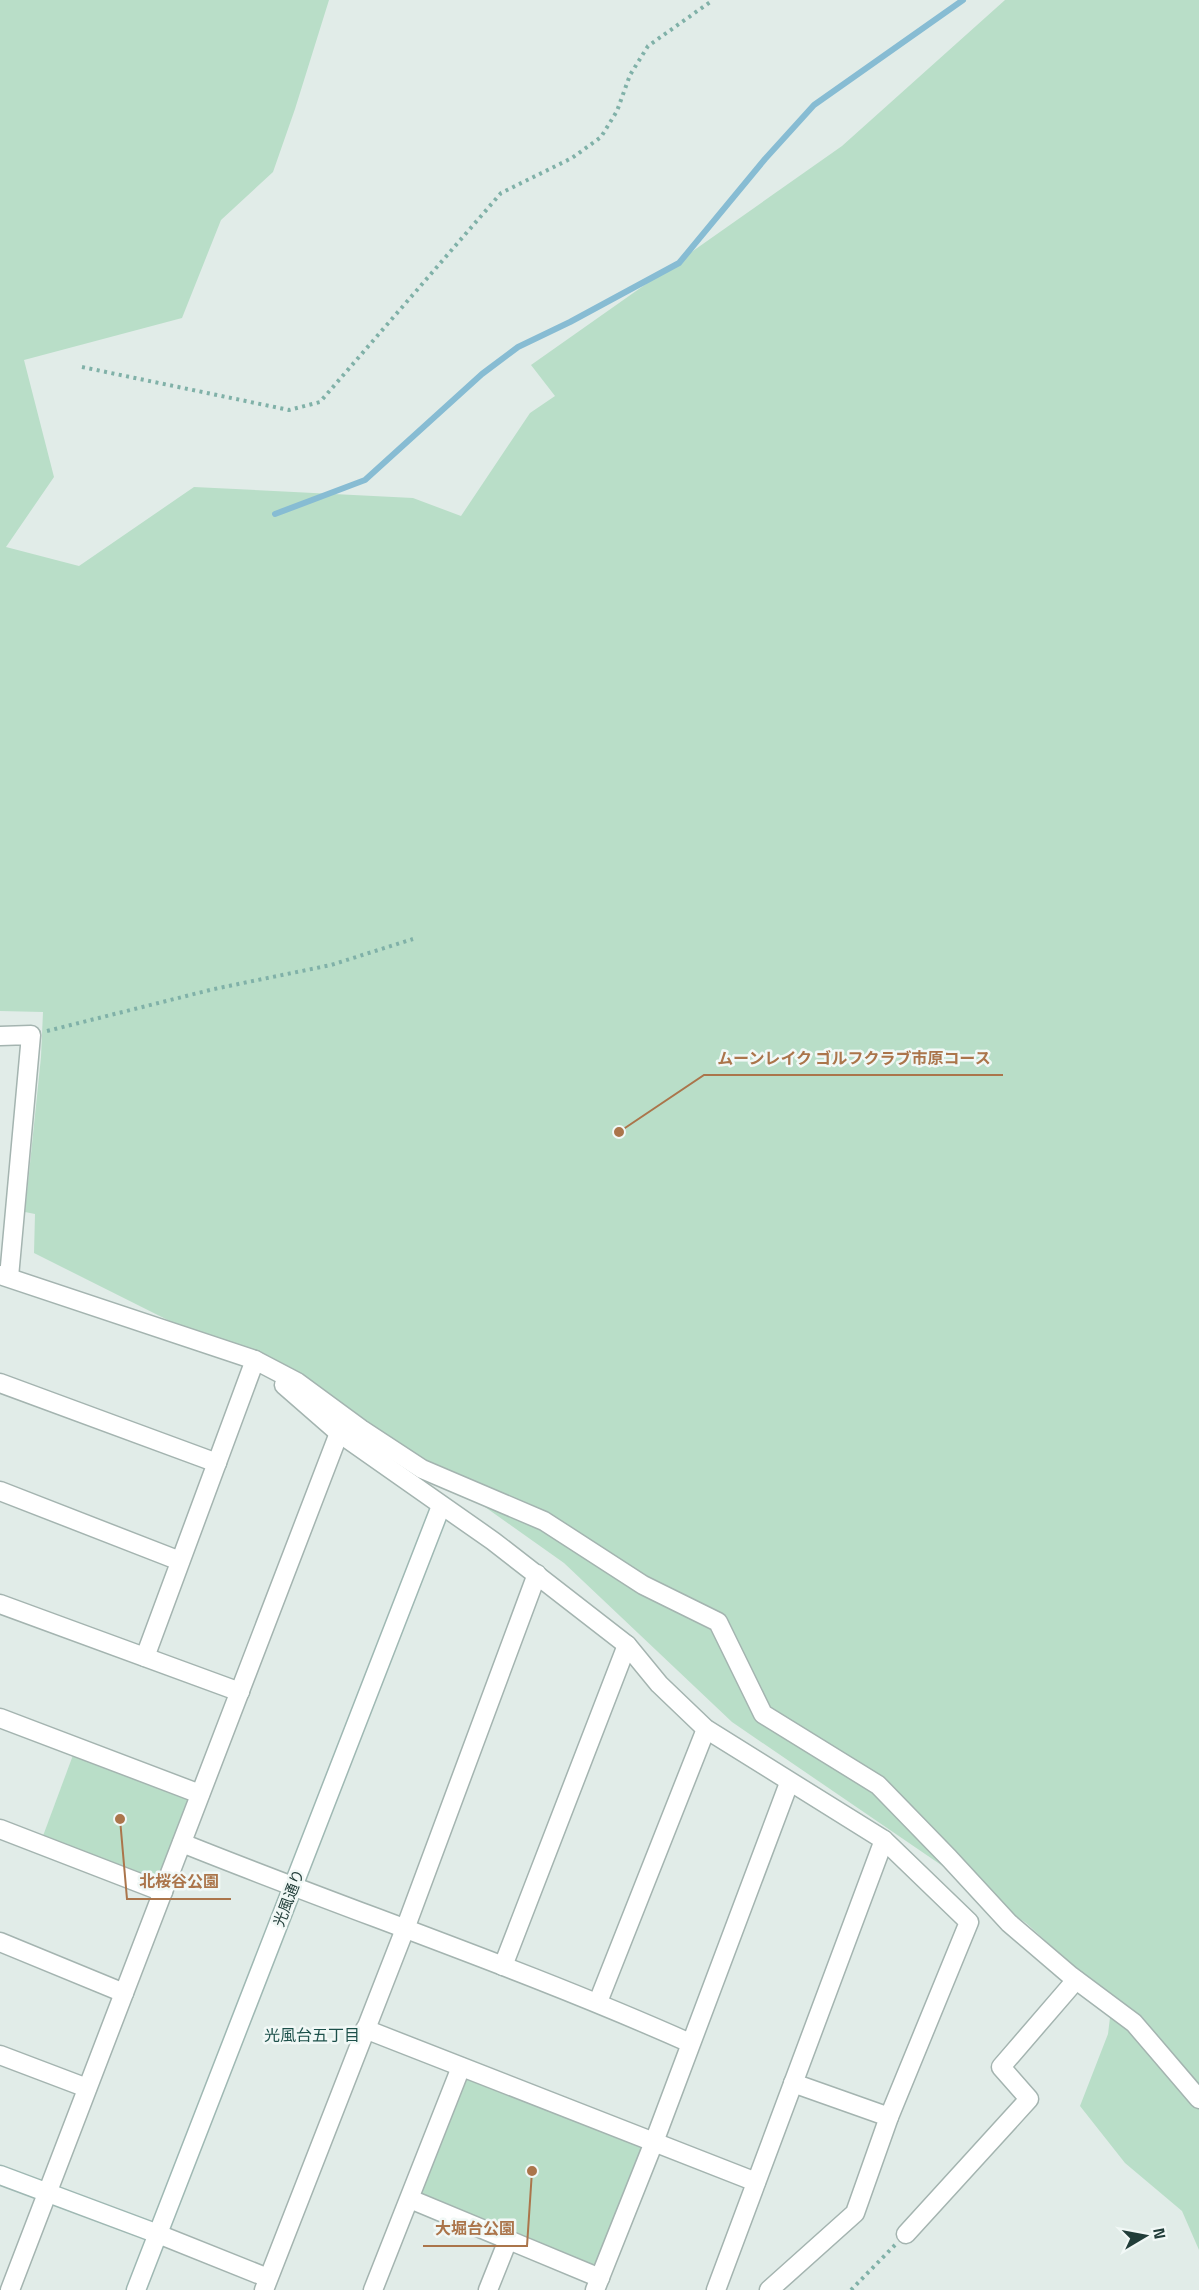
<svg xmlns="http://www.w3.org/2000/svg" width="1199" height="2290" font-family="'Titillium Web','Noto Sans JP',sans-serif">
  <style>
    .green { fill: #b9dec8 }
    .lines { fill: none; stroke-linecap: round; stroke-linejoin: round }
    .stream { stroke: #87bcd3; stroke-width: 6 }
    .street-casing { stroke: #a4b4b0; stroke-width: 21 }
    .secondary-casing { stroke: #9fb8b3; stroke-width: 21 }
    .path { stroke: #80b1a8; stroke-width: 4; stroke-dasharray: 3 4.5; stroke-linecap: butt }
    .street { stroke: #fff; stroke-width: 18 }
    .secondary { stroke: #fff; stroke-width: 18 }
    .labels { text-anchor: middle; stroke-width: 5; stroke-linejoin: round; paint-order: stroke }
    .street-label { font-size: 15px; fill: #213d39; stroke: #f1f8f6 }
    .neighbourhood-label { font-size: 16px; fill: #1c504a; stroke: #f1f8f6 }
    .leader { fill: none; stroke: #ab754b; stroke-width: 2 }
    .callout-dot { fill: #ab754b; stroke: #f1f8f6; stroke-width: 2 }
    .callout-label { font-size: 16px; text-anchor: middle; font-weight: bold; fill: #ab754b; stroke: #f1f8f6; stroke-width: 5; stroke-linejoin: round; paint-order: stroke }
  </style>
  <rect width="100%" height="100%" fill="#e1ece8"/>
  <g class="green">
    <polygon points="0,0 329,0 295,109 273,172 221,220 182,318 24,360 54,477 6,547 79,566 194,487 413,498 461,516 530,413 555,396 531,365 842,146 1005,0 1199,0 1199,2250 1182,2211 1125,2163 1080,2106 1108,2034 1112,2001 1026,1923 732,1722 564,1563 351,1412 34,1253 35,1214 25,1212 41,1057 43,1012 0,1011"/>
    <polygon points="76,1747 200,1794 163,1892 40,1844"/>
    <polygon points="461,2067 654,2142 600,2278 410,2199"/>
  </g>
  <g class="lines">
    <polyline class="stream" points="275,514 365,480 482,374 518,347 570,322 679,263 765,159 814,105 963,0"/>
    <defs>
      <g id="street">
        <polyline points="0,1036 31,1035 9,1277"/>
        <polyline points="0,1275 255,1360 297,1382 361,1429 422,1469 544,1521 643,1585 718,1622 763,1714 878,1785 949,1858 1009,1923 1071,1976 1134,2023 1199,2099"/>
        <polyline points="0,1383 217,1463"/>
        <polyline points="284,1385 339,1433 493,1541 627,1645 659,1684 706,1729 884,1840 969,1922 889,2117 855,2213 769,2290"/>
        <polyline points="0,1491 180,1561"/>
        <polyline points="0,1604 240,1692"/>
        <polyline points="145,1657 255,1360"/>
        <polyline points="0,1718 200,1794"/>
        <polyline points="0,1829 163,1892"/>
        <path d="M182,1843C351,1911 524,1969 690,2043"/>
        <polyline points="0,1942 124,1993"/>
        <polyline points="503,1966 627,1645"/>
        <polyline points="598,2002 706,1729"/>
        <polyline points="365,2029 756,2182"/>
        <polyline points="0,2055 87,2088"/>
        <polyline points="793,2083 889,2117"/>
        <polyline points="410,2199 600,2278"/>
        <polyline points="158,2234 268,2278"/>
        <polyline points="906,2234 1029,2099 1001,2067 1076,1980"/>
        <polyline points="10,2290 339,1433"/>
        <polyline points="264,2290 405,1929 537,1574"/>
        <polyline points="373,2290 461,2067"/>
        <polyline points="488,2290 508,2240"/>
        <polyline points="595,2290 654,2142 789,1783"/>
        <polyline points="716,2290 884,1840"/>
      </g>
      <g id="secondary">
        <polyline points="0,2175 158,2234"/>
        <polyline points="136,2290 441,1506"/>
      </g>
    </defs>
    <use href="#street" class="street-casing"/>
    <use href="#secondary" class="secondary-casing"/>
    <g class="path">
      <polyline points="82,367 289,410 320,402 501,193 572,158 601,137 617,111 630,75 648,46 713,0"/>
      <polyline points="47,1031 214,989 331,965 413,939"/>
      <polyline points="851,2290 895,2245"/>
    </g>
    <use href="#street" class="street"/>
    <use href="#secondary" class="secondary"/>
  </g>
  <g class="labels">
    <g class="street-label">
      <text transform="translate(289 1898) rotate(-69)" y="5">光風通り</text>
    </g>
    <g class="neighbourhood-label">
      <text x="312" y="2041">光風台五丁目</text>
    </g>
  </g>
  <path class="leader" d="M619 1132L704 1075H1003M120 1819L127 1899H231M532 2171L527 2246H423"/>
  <g class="callout-dot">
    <circle cx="619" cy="1132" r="6"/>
    <circle cx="120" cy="1819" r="6"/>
    <circle cx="532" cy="2171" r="6"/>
  </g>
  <g class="callout-label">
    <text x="854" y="1064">ムーンレイク ゴルフクラブ市原コース</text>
    <text x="179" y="1887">北桜谷公園</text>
    <text x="475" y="2234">大堀台公園</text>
  </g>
  <g transform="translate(1145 2236) rotate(80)" stroke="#f1f8f6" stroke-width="4.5" paint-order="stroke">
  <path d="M0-4.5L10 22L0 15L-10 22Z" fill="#213d39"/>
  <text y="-9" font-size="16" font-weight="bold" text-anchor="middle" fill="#213d39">N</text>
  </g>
</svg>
